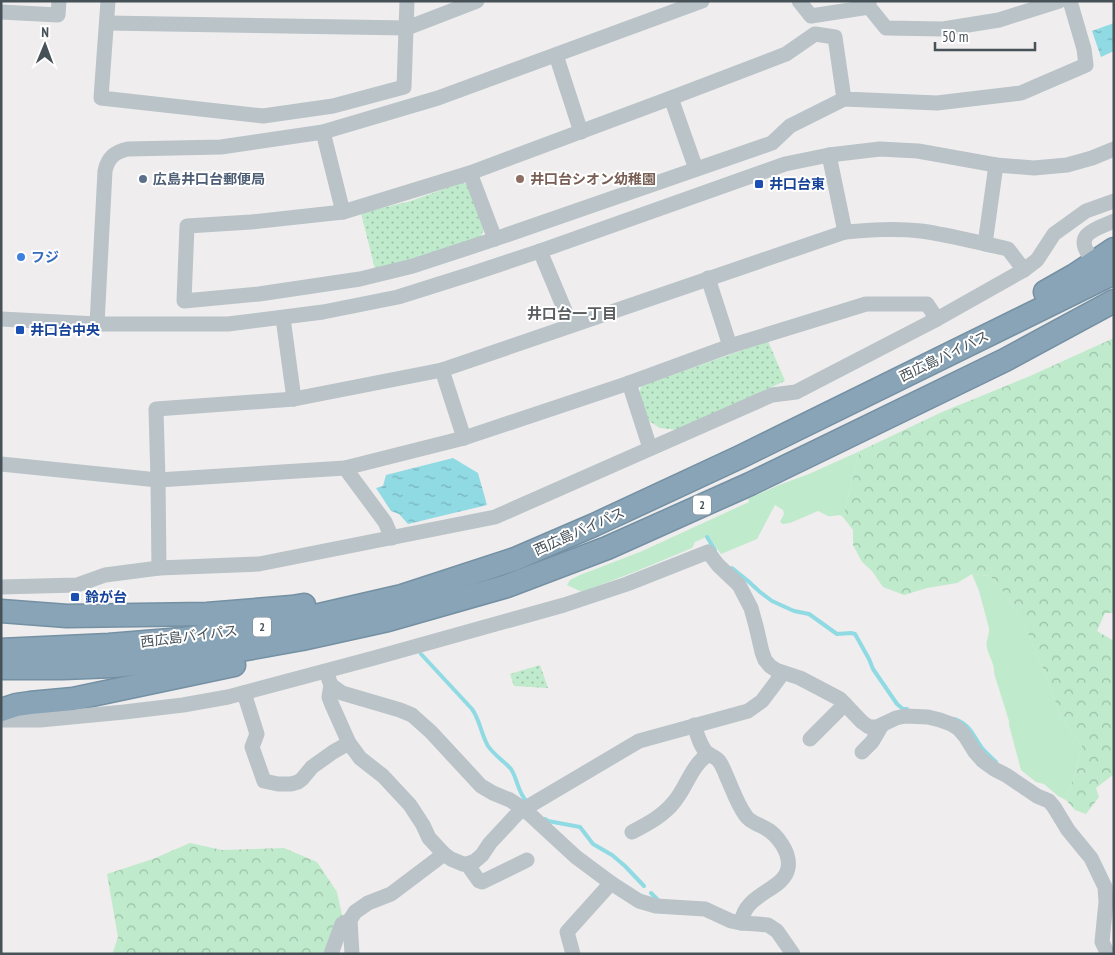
<svg xmlns="http://www.w3.org/2000/svg" width="1115" height="955" font-family="'PT Sans Narrow','Noto Sans JP',sans-serif">
  <style>
    .green { fill: #bfeacb }
    .forest { fill: url(#forest-crowns) }
    .park { fill: url(#park-dots) }
    .water { fill: url(#water-ripples) }
    .lines { fill: none; stroke-linecap: round; stroke-linejoin: round }
    .stream { stroke: #90dae3; stroke-width: 4 }
    .highway-casing { stroke: #7490a3; stroke-width: 25 }
    .minor { stroke: #b9c3c8; stroke-width: 15 }
    .highway { stroke: #89a4b7; stroke-width: 22 }
    .service-dot { fill: #5c6f8a; stroke: #fff; stroke-width: 2 }
    .education-dot { fill: #8d6e63; stroke: #fff; stroke-width: 2 }
    .transit-dot { fill: #1a4fb4; stroke: #fff; stroke-width: 2 }
    .shop-dot { fill: #3f7fe0; stroke: #fff; stroke-width: 2 }
    .labels { text-anchor: middle; stroke-width: 4; stroke-linejoin: round; paint-order: stroke }
    .shield { fill: #fff; stroke: #7e868a; stroke-width: 1 }
    .shield-label { font-size: 12px; font-weight: bold; fill: #475258 }
    .service-label { font-size: 14px; font-weight: bold; fill: #4e5e75; stroke: #fff; text-anchor: start }
    .education-label { font-size: 14px; font-weight: bold; fill: #785e54; stroke: #fff; text-anchor: start }
    .transit-label { font-size: 14px; font-weight: bold; fill: #164399; stroke: #fff; text-anchor: start }
    .shop-label { font-size: 14px; font-weight: bold; fill: #366cbe; stroke: #fff; text-anchor: start }
    .street-label { font-size: 14px; fill: #475258; stroke: #fff }
    .neighbourhood-label { font-size: 15px; font-weight: bold; fill: #5a5e61; stroke: #fff }
  </style>
  <defs>
    <pattern id="forest-crowns" width="20" height="18" patternUnits="userSpaceOnUse" patternTransform="scale(1.25)"><rect width="20" height="18" fill="#bfeacb"/><path d="M2 6a3 3 0 1 1 6 0M12 15a3 3 0 1 1 6 0" fill="none" stroke="#9dc0a8"/></pattern>
    <pattern id="park-dots" width="8" height="8" patternUnits="userSpaceOnUse" patternTransform="scale(1.25)"><rect width="8" height="8" fill="#bfeacb"/><path d="M2 2h.1M6 6h.1" fill="none" stroke="#9dc0a8" stroke-width="1.8" stroke-linecap="round"/></pattern>
    <pattern id="water-ripples" width="26" height="14" patternUnits="userSpaceOnUse" patternTransform="scale(1.25)"><rect width="26" height="14" fill="#90dae3"/><path d="M2 4q2-2 4 0t4 0M15 11q2-2 4 0t4 0" fill="none" stroke="#77b3bb"/></pattern>
  </defs>
  <rect width="100%" height="100%" fill="#efeded"/>
  <g class="green">
    <path d="M860,451L843,517L840,515C825,517 831,517 818,511L790,523L783,524L780,522L784,514L783,510L775,505L757,539L721,554L708,536L695,542L692,548L637,571L582,592L567,585L570,580L580,575L640,552L749,502L748,499L779,485L809,474Z"/>
    <path d="M972,574L990,576L1009,599L1027,631L1049,683L1061,717L1082,746L1075,774L1066,800L1058,796L1044,784L1036,782L1021,770L1009,725V721L994,673C995,664 989,657 987,648C985,641 990,635 989,628L979,591Z"/>
  </g>
  <g class="forest">
    <polygon points="1114,338 1114,613 1105,613 1097,631 1114,641 1114,774 1096,788 1099,797 1086,814 1075,810 1066,800 1075,774 1082,746 1061,717 1049,683 1027,631 1009,599 990,576 972,574 957,583 927,588 904,595 883,587 872,571 862,562 853,545 853,530 843,517 860,451 942,412 1030,376"/>
    <polygon points="190,843 222,850 284,848 317,862 337,892 342,915 327,954 114,954 113,952 118,937 107,874 153,859"/>
  </g>
  <g class="park">
    <polygon points="463,182 470,186 484,229 480,238 435,253 375,269 361,213 411,201"/>
    <polygon points="768,341 785,381 678,430 660,428 649,421 639,397 641,386"/>
    <polygon points="540,665 548,688 514,686 510,674"/>
  </g>
  <g class="water">
    <polygon points="1114,23 1114,51 1101,57 1092,31"/>
    <polygon points="453,458 478,473 487,505 408,524 399,514 391,511 376,488 383,486 386,475"/>
  </g>
  <g class="lines">
    <g class="stream">
      <polyline points="707,537 715,550"/>
      <polyline points="732,568 748,581 760,592 772,601 794,611 809,614 837,634 851,633 855,634 869,659 873,669 897,704 903,709 907,709"/>
      <path d="M421,654L472,709C480,720 481,734 488,746C494,755 504,761 511,769C518,780 517,791 527,802"/>
      <path d="M955,719C971,725 973,736 982,748C986,753 991,757 996,762"/>
      <polyline points="545,819 548,821 580,827 593,844 612,855 625,866 644,886"/>
      <polyline points="651,893 658,900"/>
    </g>
    <defs>
      <g id="highway">
        <polyline points="1045,292 1075,275 1114,249"/>
        <polyline points="1,611 67,616 207,614 292,607 304,605"/>
        <polyline points="1,650 109,645 182,639 259,627 315,616 402,596 515,559 594,525 740,457 1114,273"/>
        <polyline points="1,668 63,668 114,666 213,655 302,639 388,620 507,586 607,548 750,484 1005,360 1114,301"/>
        <polyline points="1,710 16,705 30,703 73,699 234,665"/>
      </g>
    </defs>
    <use href="#highway" class="highway-casing"/>
    <g class="minor">
      <polyline points="108,1 101,98 263,116 333,106 404,87 407,1"/>
      <polyline points="799,1 811,16 869,7"/>
      <polyline points="869,1 869,7 886,28 943,29 999,20 1059,1"/>
      <polyline points="1,12 58,15 59,1"/>
      <polyline points="107,23 407,28 477,1"/>
      <polyline points="556,55 581,132"/>
      <polyline points="671,98 696,169"/>
      <polyline points="844,99 835,37 815,34 786,54 671,98 470,173 343,212 251,222 187,226 184,301 259,294 360,279 413,266 495,239 772,143 790,126 844,99 937,103 1021,93 1086,65 1084,49 1070,1"/>
      <polyline points="323,132 343,212"/>
      <polyline points="829,155 845,232"/>
      <polyline points="470,173 495,239"/>
      <polyline points="985,244 996,165"/>
      <polyline points="540,251 571,325"/>
      <path d="M1089,255C1074,233 1097,229 1114,221"/>
      <polyline points="708,278 730,346"/>
      <polyline points="283,318 294,399"/>
      <polyline points="1,319 97,324 228,324 323,312 398,297 471,274 540,251 785,164 829,155 880,149 918,151 996,165 1034,168 1067,165 1092,158 1114,149"/>
      <path d="M97,324L105,171C108,157 115,152 128,149L221,147L323,132L438,98L702,1"/>
      <polyline points="442,370 464,438"/>
      <polyline points="629,383 650,448"/>
      <polyline points="1,464 158,480 345,468 464,438 629,383 730,346 866,304 927,304 937,319"/>
      <polyline points="345,468 385,522 392,538"/>
      <path d="M159,568L158,480L156,409L294,399L442,370L845,232C870,230 896,228 921,231C950,235 980,243 1008,249L1024,270"/>
      <polyline points="1,587 77,585 105,575 159,568 259,564 495,517 772,395 796,392 937,319 1024,270 1037,260 1054,234 1086,211 1114,201"/>
      <polyline points="328,677 331,685 342,693 400,710 412,715 431,732 481,786 493,793 510,800 524,809 576,857 611,883 639,901 656,906 705,909 731,921 741,923 757,924 768,925 777,931 793,954"/>
      <polyline points="331,685 329,697 332,705 349,743 360,758 383,776 410,805 423,825 429,838 444,854 451,859 463,864 467,864 475,861 482,855 490,843 517,814 524,809 639,741 748,711 762,701 783,673"/>
      <polyline points="244,693 257,734 252,747 264,781 278,784 291,784 298,782 302,779 312,767 333,752 349,743"/>
      <polyline points="1,720 40,720 124,712 183,705 228,697 374,658 564,605 627,584 708,552 718,565 739,585 751,608 756,626 762,652 765,660 770,666 776,670 800,678 840,699 862,722 869,727 877,727 896,718 905,716 928,717 940,720 951,724 959,729 965,736 975,752 983,761 994,769 1006,775 1037,796 1049,801 1054,807 1068,830 1091,858 1105,887 1106,902 1102,942 1108,954"/>
      <path d="M694,725C697,734 700,746 707,753C711,756 716,757 719,761C722,765 724,770 726,775C732,788 737,804 746,816C751,823 757,823 765,828C777,834 791,853 788,868C784,891 745,892 741,923"/>
      <polyline points="810,739 845,704"/>
      <polyline points="862,752 872,742 882,725"/>
      <path d="M632,832C647,824 663,816 674,802C687,787 691,765 709,754"/>
      <polyline points="467,864 479,881 482,882 527,860"/>
      <polyline points="331,954 342,924 350,920"/>
      <polyline points="352,954 350,920 355,912 368,903 391,894 444,854"/>
      <polyline points="573,954 567,932 611,883"/>
    </g>
    <use href="#highway" class="highway"/>
  </g>
  <circle class="service-dot" cx="143" cy="179" r="5"/>
  <circle class="education-dot" cx="520" cy="179" r="5"/>
  <g class="transit-dot">
    <rect x="754" y="179" width="10" height="10" rx="2.5"/>
    <rect x="15" y="325" width="10" height="10" rx="2.5"/>
    <rect x="70" y="592" width="10" height="10" rx="2.5"/>
  </g>
  <circle class="shop-dot" cx="21" cy="257" r="5"/>
  <g class="labels">
    <g class="shield">
      <rect x="693" y="495.5" width="18" height="19" rx="4"/>
      <rect x="253" y="617.5" width="18" height="19" rx="4"/>
    </g>
    <g class="shield-label">
      <text x="702" y="509">2</text>
      <text x="262" y="631">2</text>
    </g>
    <g class="service-label">
      <text x="153" y="184">広島井口台郵便局</text>
    </g>
    <g class="education-label">
      <text x="530" y="184">井口台シオン幼稚園</text>
    </g>
    <g class="transit-label">
      <text x="769" y="189">井口台東</text>
      <text x="30" y="335">井口台中央</text>
      <text x="85" y="602">鈴が台</text>
    </g>
    <g class="shop-label">
      <text x="31" y="262">フジ</text>
    </g>
    <g class="street-label">
      <text transform="translate(944 356) rotate(-26)" y="5">西広島バイパス</text>
      <text transform="translate(579 531) rotate(-24)" y="5">西広島バイパス</text>
      <text transform="translate(189 636) rotate(-7)" y="5">西広島バイパス</text>
    </g>
    <g class="neighbourhood-label">
      <text x="572" y="319">井口台一丁目</text>
    </g>
  </g>
  <rect width="1115" height="955" fill="none" stroke="#475258" stroke-width="5"/>
  <g transform="translate(45 45) rotate(1)" stroke="#ffffff" stroke-width="4" paint-order="stroke">
  <path d="M0-4L9 19L0 12L-9 19Z" fill="#475258"/>
  <text y="-8" font-size="14" font-weight="bold" text-anchor="middle" fill="#475258">N</text>
  </g>
  <path d="M935 42v8h100v-8" fill="none" stroke="#475258" stroke-width="2.5"/>
  <text x="942" y="42" font-size="15" fill="#475258" stroke="#ffffff" stroke-width="4" paint-order="stroke">50 m</text>
</svg>
